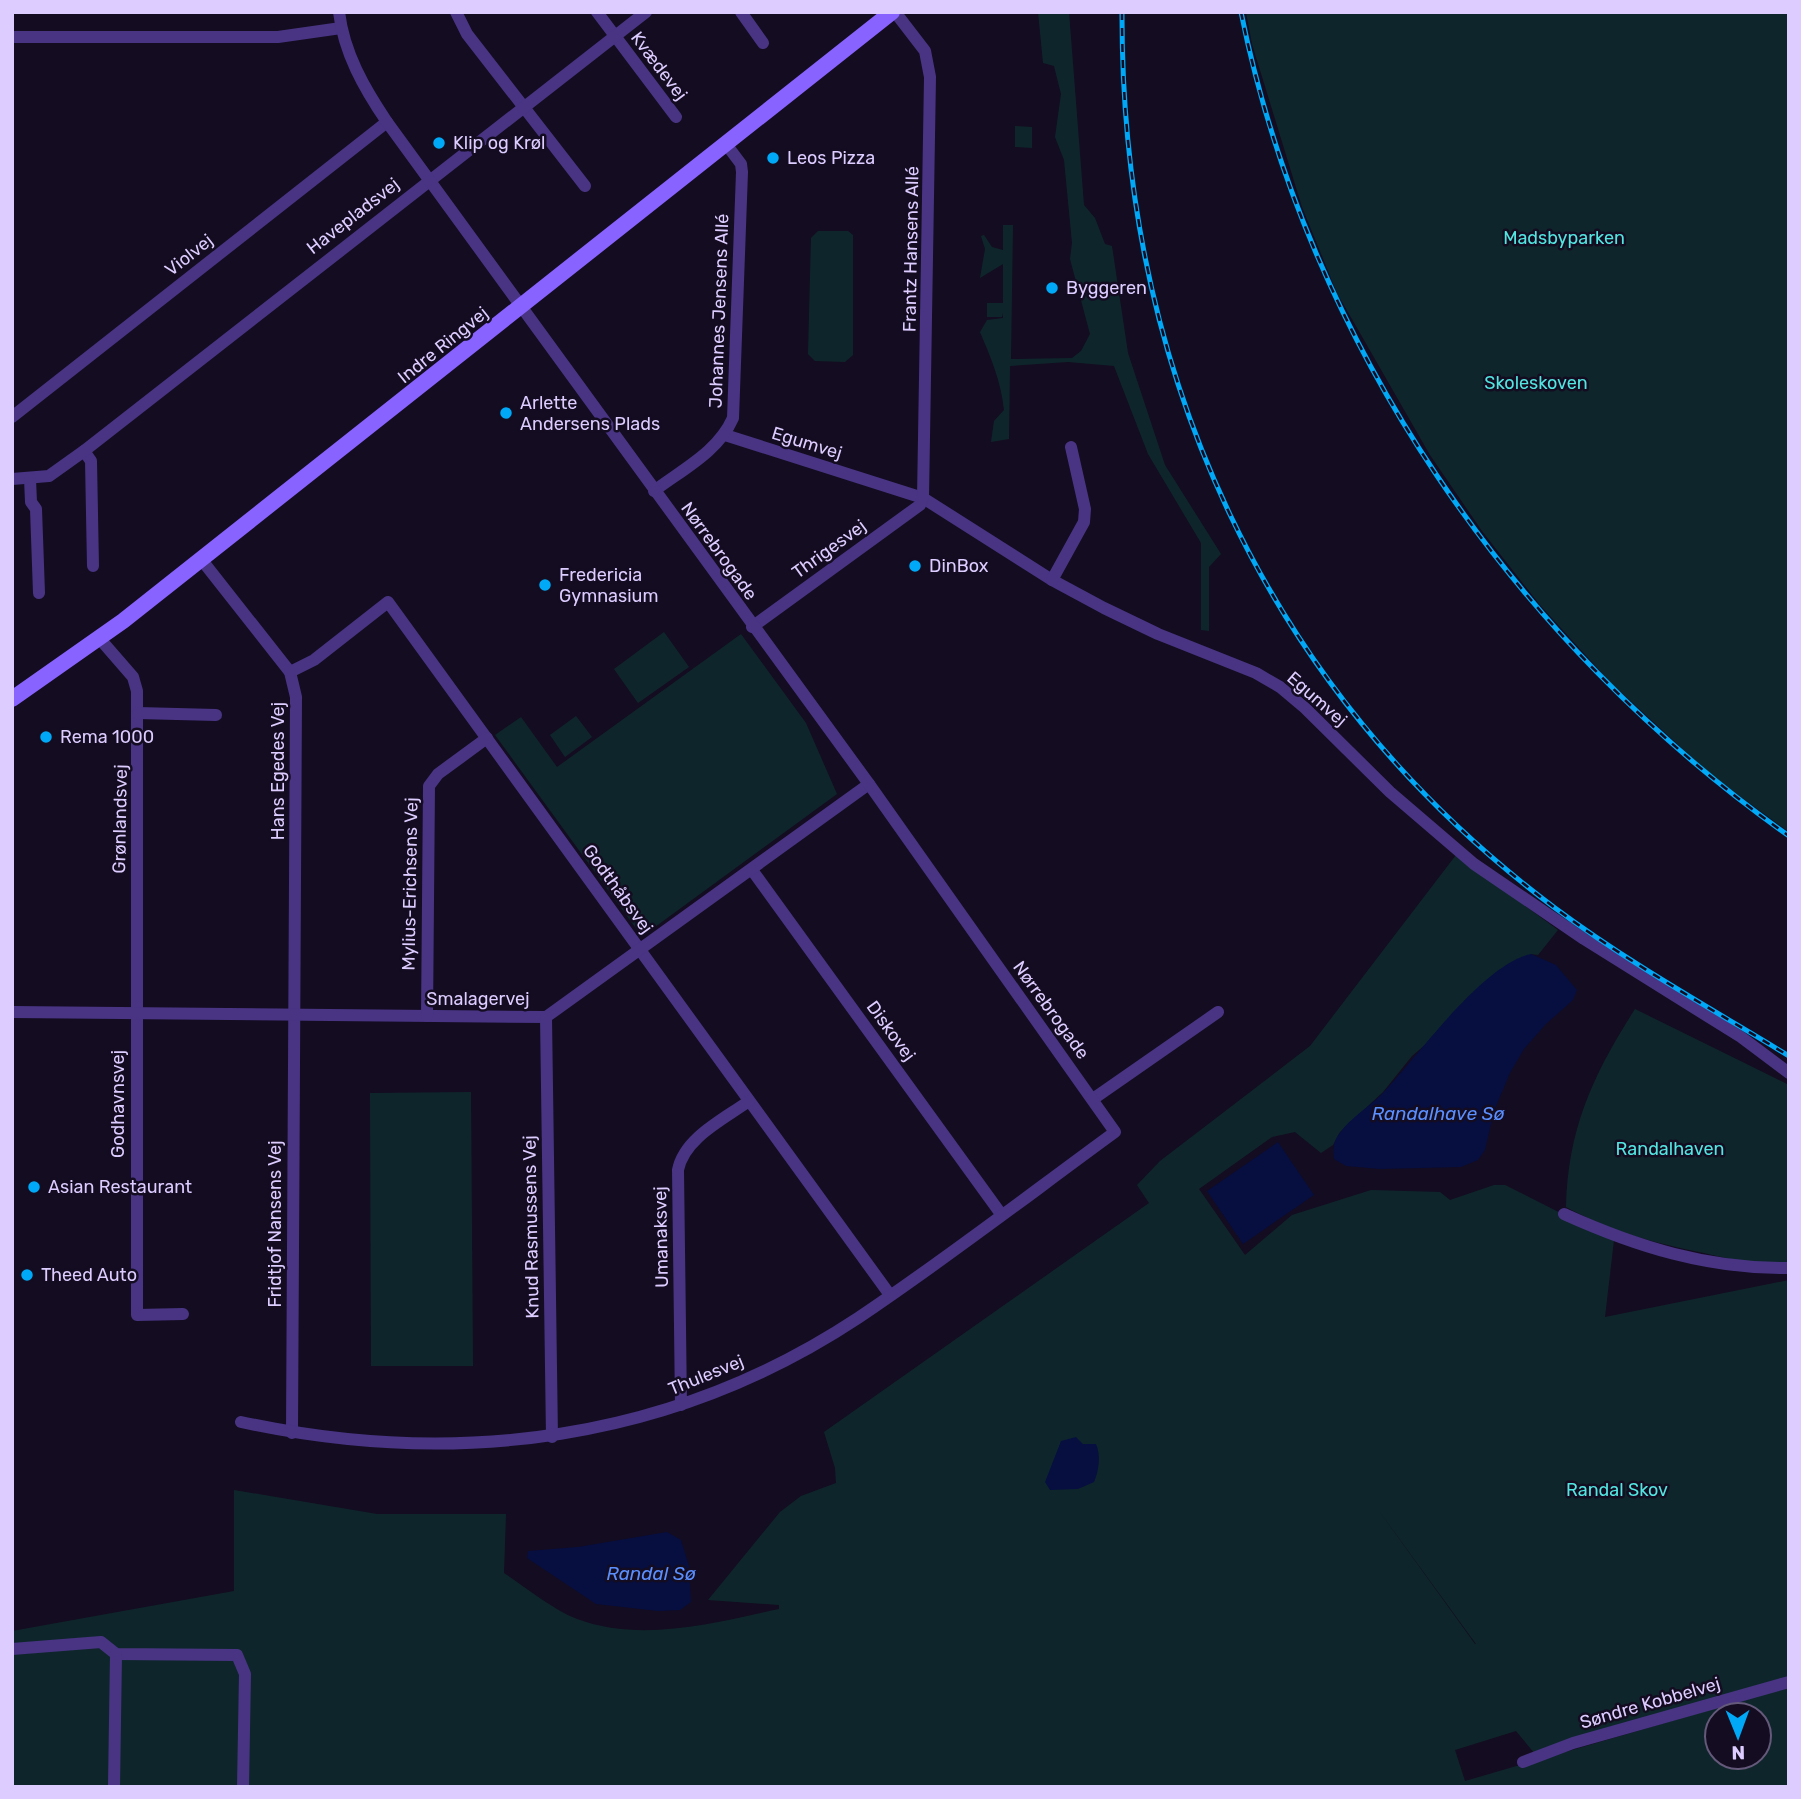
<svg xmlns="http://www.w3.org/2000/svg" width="1801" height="1799" font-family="Rubik,sans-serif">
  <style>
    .green { fill: #0e262b; fill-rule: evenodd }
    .water { fill: #060f40 }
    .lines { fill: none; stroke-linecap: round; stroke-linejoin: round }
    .street { stroke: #483483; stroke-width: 12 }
    .secondary { stroke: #8863ff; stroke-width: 16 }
    .rail-casing { stroke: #00a9f7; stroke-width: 5 }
    .rail { stroke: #140c21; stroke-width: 2.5; stroke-dasharray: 8; stroke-linecap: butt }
    .poi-dot { fill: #00a9f7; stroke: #140c21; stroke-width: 2.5 }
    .labels { text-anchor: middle; stroke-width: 5; stroke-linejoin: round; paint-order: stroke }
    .street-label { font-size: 18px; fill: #dcccff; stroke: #140c21 }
    .poi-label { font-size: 18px; fill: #dcccff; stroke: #140c21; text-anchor: start }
    .park-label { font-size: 18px; fill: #51e6e1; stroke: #140c21 }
    .water-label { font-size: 19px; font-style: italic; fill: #5a8fff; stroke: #140c21 }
  </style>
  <rect width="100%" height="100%" fill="#140c21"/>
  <g class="green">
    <path d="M1038,12H1069L1084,205L1095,218L1105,244L1112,246L1128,353L1165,465L1221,554L1209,567V631L1201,630V543L1148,454L1114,366L1068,362L1010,366L1009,439L991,442L994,421L1004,410C1001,381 991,358 980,332L987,320L1003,318V313L1002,317H987V303H1003V264L980,278L985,249L981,236L984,235L992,247L1003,250V225H1013L1011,359L1072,358L1081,351L1090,334L1070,259L1072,243L1064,160L1055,137L1061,94L1054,66L1043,63Z"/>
    <polygon points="1246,12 1789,12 1789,832 1711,775 1610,682 1540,605 1482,531 1430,455 1337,293 1302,207 1252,44"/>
    <polygon points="1015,126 1032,127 1032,148 1015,147"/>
    <polygon points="818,231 848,231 853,235 853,355 845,362 815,361 808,354 811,238"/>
    <polygon points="664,632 689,667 638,703 614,669"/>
    <polygon points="741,634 806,723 837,794 644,935 640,934 495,735 521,717 557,767"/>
    <polygon points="576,716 592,737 565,757 550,735"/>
    <path d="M1456,855L1558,930L1538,955L1531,954L1412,1056L1383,1092L1340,1132L1333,1145L1321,1153L1295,1132L1272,1137L1199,1189L1245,1255L1292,1215L1371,1190L1440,1192L1450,1200L1494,1185H1505L1614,1240L1605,1317L1789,1280V1678L1535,1754L1516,1731L1455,1750L1465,1781L1789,1687V1787H12V1631L234,1591V1490L377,1514H506L504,1573C527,1588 552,1609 577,1619C642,1643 714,1623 779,1609V1605L708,1600L780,1512L801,1496L836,1483L835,1468L824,1432L1149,1203L1137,1185L1160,1161L1310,1046ZM1374,1504L1476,1644H1475ZM1717,1715H1759V1757H1717Z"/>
    <path d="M1635,1009L1789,1085V1264C1759,1266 1733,1260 1704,1253C1651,1242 1615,1233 1566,1207C1568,1128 1593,1075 1635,1009Z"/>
    <polygon points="471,1092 473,1366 371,1366 370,1093"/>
  </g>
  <g class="water">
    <path d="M1531,954L1556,965L1577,990L1573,1000L1546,1024L1524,1049L1510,1073L1494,1111L1485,1150L1478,1160L1461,1167L1380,1169L1346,1166L1334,1159C1333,1149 1333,1142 1339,1134C1350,1118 1369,1107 1383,1093C1417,1057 1483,964 1531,954Z"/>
    <polygon points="1278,1142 1314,1195 1243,1244 1207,1191"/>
    <path d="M1076,1437L1083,1444H1096C1101,1455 1099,1471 1094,1482L1078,1489L1050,1490L1045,1482L1061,1441Z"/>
    <polygon points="667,1532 681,1540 689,1566 691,1602 680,1610 658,1611 596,1604 527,1558 528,1551 578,1547"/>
  </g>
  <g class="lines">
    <g class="street">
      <polyline points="456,12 467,34 585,186"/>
      <polyline points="597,12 676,117"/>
      <polyline points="741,12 763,43"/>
      <polyline points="12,37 278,37 341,28"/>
      <polyline points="12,417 387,122"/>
      <polyline points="725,435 923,498 1052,580 1104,608 1158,634 1256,673 1280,687 1305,708 1390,792 1474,864 1584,939 1741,1037 1789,1073"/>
      <polyline points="84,451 91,461 93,566"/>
      <polyline points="12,479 49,476 84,451 646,12"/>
      <polyline points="30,479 31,502 36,509 39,593"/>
      <path d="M654,491C683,469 718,452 733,418L742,172L741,164L726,144"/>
      <polyline points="201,559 290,672 296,697 292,1433"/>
      <polyline points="1052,580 1084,522 1085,509 1071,447"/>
      <polyline points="752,627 920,505 923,498 930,77 925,51 895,12"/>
      <polyline points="100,639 133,677 137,691 137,1315 183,1314"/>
      <polyline points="290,672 314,660 388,602 890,1295"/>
      <polyline points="138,713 216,715"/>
      <polyline points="752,870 1001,1214"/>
      <polyline points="12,1012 546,1017 869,784"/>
      <polyline points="427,1016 429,786 438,774 487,738"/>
      <polyline points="546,1017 552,1437"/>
      <polyline points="1093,1099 1218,1012"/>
      <path d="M1564,1214C1637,1247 1708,1269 1789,1268"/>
      <path d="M681,1405L678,1170C684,1138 724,1119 749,1101"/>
      <path d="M241,1422C457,1469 672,1441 858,1318C946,1259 1030,1194 1115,1132L869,784L387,122C364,88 344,53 339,12"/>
      <polyline points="12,1649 101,1642 116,1654 237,1655 245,1674 243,1787"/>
      <polyline points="1523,1762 1573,1743 1789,1682"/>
      <polyline points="114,1787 116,1654"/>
    </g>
    <polyline class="secondary" points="12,699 123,621 892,12"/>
    <defs>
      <g id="rail">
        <path d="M1122,12C1121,371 1265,691 1555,908C1629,963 1710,1008 1789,1056"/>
        <path d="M1241,12C1308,344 1514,642 1789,836"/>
      </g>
    </defs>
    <use href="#rail" class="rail-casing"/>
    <use href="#rail" class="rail"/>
  </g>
  <g class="poi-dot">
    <circle cx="439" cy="143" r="7"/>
    <circle cx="773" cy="158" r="7"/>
    <circle cx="1052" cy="288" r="7"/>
    <circle cx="506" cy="413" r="7"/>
    <circle cx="915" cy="566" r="7"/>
    <circle cx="545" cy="585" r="7"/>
    <circle cx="46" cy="737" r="7"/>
    <circle cx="34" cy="1187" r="7"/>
    <circle cx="27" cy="1275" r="7"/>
  </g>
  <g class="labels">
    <g class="street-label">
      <text transform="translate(659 66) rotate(53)" y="6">Kvædevej</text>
      <text transform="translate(353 216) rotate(-38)" y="6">Havepladsvej</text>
      <text transform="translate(911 249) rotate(-89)" y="6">Frantz Hansens Allé</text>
      <text transform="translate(189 255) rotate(-38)" y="6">Violvej</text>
      <text transform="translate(719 311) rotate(-88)" y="6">Johannes Jensens Allé</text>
      <text transform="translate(443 345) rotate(-39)" y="6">Indre Ringvej</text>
      <text transform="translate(807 443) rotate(17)" y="6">Egumvej</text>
      <text transform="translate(829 549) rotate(-36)" y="6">Thrigesvej</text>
      <text transform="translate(719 551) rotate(54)" y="6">Nørrebrogade</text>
      <text transform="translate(1317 699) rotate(41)" y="6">Egumvej</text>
      <text transform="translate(278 771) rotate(-90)" y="6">Hans Egedes Vej</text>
      <text transform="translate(120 819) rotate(-89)" y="6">Grønlandsvej</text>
      <text transform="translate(410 884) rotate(-89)" y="6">Mylius-Erichsens Vej</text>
      <text transform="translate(618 889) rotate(54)" y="6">Godthåbsvej</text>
      <text x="478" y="1005">Smalagervej</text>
      <text transform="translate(1051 1010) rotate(54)" y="6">Nørrebrogade</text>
      <text transform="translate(891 1031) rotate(54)" y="6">Diskovej</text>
      <text transform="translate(118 1104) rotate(-90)" y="6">Godhavnsvej</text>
      <text transform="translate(275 1224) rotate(-90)" y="6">Fridtjof Nansens Vej</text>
      <text transform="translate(531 1227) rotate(-91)" y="6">Knud Rasmussens Vej</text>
      <text transform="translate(661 1237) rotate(-91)" y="6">Umanaksvej</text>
      <text transform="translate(706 1375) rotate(-22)" y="6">Thulesvej</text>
      <text transform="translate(1650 1703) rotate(-16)" y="6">Søndre Kobbelvej</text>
    </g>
    <g class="poi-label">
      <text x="453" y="149">Klip og Krøl</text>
      <text x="787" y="164">Leos Pizza</text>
      <text x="1066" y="294">Byggeren</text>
      <text x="520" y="409">Arlette<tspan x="520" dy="21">Andersens Plads</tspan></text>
      <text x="929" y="572">DinBox</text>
      <text x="559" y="581">Fredericia<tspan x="559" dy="21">Gymnasium</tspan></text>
      <text x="60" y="743">Rema 1000</text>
      <text x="48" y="1193">Asian Restaurant</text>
      <text x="41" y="1281">Theed Auto</text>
    </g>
    <g class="park-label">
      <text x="1564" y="244">Madsbyparken</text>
      <text x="1536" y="389">Skoleskoven</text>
      <text x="1670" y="1155">Randalhaven</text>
      <text x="1617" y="1496">Randal Skov</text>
    </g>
    <g class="water-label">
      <text x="1438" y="1120">Randalhave Sø</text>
      <text x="651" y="1580">Randal Sø</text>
    </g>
  </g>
  <rect width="1801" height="1799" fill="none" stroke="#dcccff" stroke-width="28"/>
  <g transform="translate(1738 1736) rotate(179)"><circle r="33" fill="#140c21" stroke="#64597a" stroke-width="2"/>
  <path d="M0-5L12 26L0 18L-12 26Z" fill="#00a9f7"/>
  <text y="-10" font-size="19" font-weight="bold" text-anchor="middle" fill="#dcccff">N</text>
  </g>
</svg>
